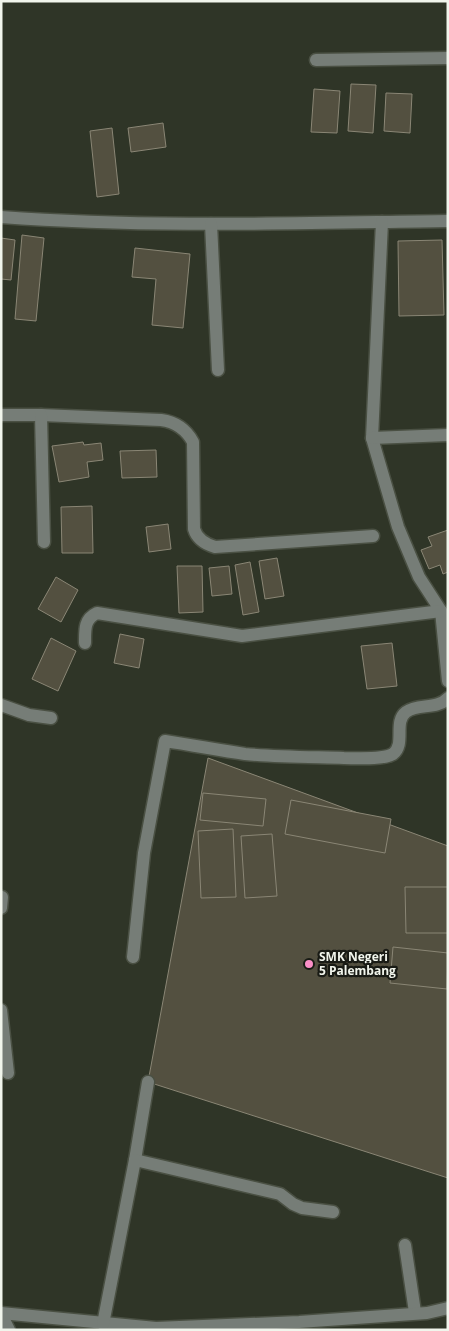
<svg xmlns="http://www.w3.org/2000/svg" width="449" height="1331" font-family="'Open Sans',sans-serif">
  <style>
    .building { fill: #535040; stroke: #8a8675 }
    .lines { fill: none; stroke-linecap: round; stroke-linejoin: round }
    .minor-casing { stroke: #4a5043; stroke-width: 15 }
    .minor { stroke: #767d77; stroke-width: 12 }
    .poi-dot { fill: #fa8fc7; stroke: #191b15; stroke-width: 2 }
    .labels { text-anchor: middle; stroke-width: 4.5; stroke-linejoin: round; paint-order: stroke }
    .poi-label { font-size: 12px; font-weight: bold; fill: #f1f5ec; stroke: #191b15; text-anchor: start }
  </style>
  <rect width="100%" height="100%" fill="#2f3527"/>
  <g class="building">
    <polygon points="351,84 376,85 373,133 348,131"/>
    <polygon points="314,89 340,91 337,133 311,132"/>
    <polygon points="386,93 412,94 410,133 384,131"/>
    <polygon points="163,123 166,147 131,152 128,128"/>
    <polygon points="112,128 119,194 97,197 90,131"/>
    <polygon points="22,235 44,238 36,321 15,319"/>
    <polygon points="1,238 15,240 11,280 1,279"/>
    <polygon points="442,240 444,315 399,316 398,241"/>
    <polygon points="135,248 190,254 183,328 152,325 156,279 132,277"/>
    <polygon points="83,442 84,445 101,443 103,460 87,462 89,477 59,482 52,446"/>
    <polygon points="156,450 157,477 122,478 120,451"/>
    <polygon points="92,506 93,553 62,553 61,507"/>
    <polygon points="168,524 171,549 149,552 146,527"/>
    <polygon points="448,530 448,572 443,574 440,565 429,569 421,550 432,546 428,537"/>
    <polygon points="277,558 284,596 265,599 259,561"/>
    <polygon points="250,562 259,612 243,615 235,565"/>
    <polygon points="177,566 202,566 203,612 179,613"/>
    <polygon points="229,566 232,594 212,596 209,568"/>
    <polygon points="56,577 78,590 61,622 38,609"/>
    <polygon points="120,634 144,639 139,668 114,663"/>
    <polygon points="51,638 76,651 58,691 32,679"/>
    <polygon points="392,643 397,686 367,689 361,646"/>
    <polygon points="208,758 448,846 448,1178 148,1082"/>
    <polygon points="203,793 266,799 263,826 200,820"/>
    <polygon points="291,800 391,819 385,853 285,834"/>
    <polygon points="233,829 236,897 201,898 198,831"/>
    <polygon points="272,834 277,896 245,898 241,836"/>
    <polygon points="405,887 448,887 448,933 406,933"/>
    <polygon points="393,947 448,953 447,989 390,983"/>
  </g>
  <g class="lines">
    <defs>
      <g id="minor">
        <polyline points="316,60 448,58"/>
        <path d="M1,217C150,228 299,223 448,221"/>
        <polyline points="382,222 372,438 398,527 419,577 441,611 448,681"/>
        <polyline points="211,224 218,370"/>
        <path d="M1,415H41L161,420C176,422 186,429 193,442L194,529C197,539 205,544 215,547L373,536"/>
        <polyline points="41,415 44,542"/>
        <polyline points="372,438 448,435"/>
        <path d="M85,643C85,630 84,619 97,613L242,636L441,611"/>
        <polyline points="1,705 29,715 51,718"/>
        <polyline points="1,908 2,897"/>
        <path d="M133,957L144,853L165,741C192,745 218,750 245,754C277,757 311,757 344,758C355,758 383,760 393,754C406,744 393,722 406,712C418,703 437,710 448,698"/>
        <polyline points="1,1010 8,1073"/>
        <polyline points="135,1160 148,1082"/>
        <polyline points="405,1245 415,1312"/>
        <polyline points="1,1313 156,1328 299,1322 427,1313 448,1308"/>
        <polyline points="1,1314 9,1330"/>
        <polyline points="103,1324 135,1160 280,1194 293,1204 302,1208 333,1212"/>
      </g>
    </defs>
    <use href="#minor" class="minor-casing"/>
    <use href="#minor" class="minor"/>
  </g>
  <circle class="poi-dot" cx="309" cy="964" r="5"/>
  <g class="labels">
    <g class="poi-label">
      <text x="319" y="961">SMK Negeri<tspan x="319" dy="14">5 Palembang</tspan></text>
    </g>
  </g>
  <rect width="449" height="1331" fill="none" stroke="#f1f5ec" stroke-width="5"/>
</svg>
